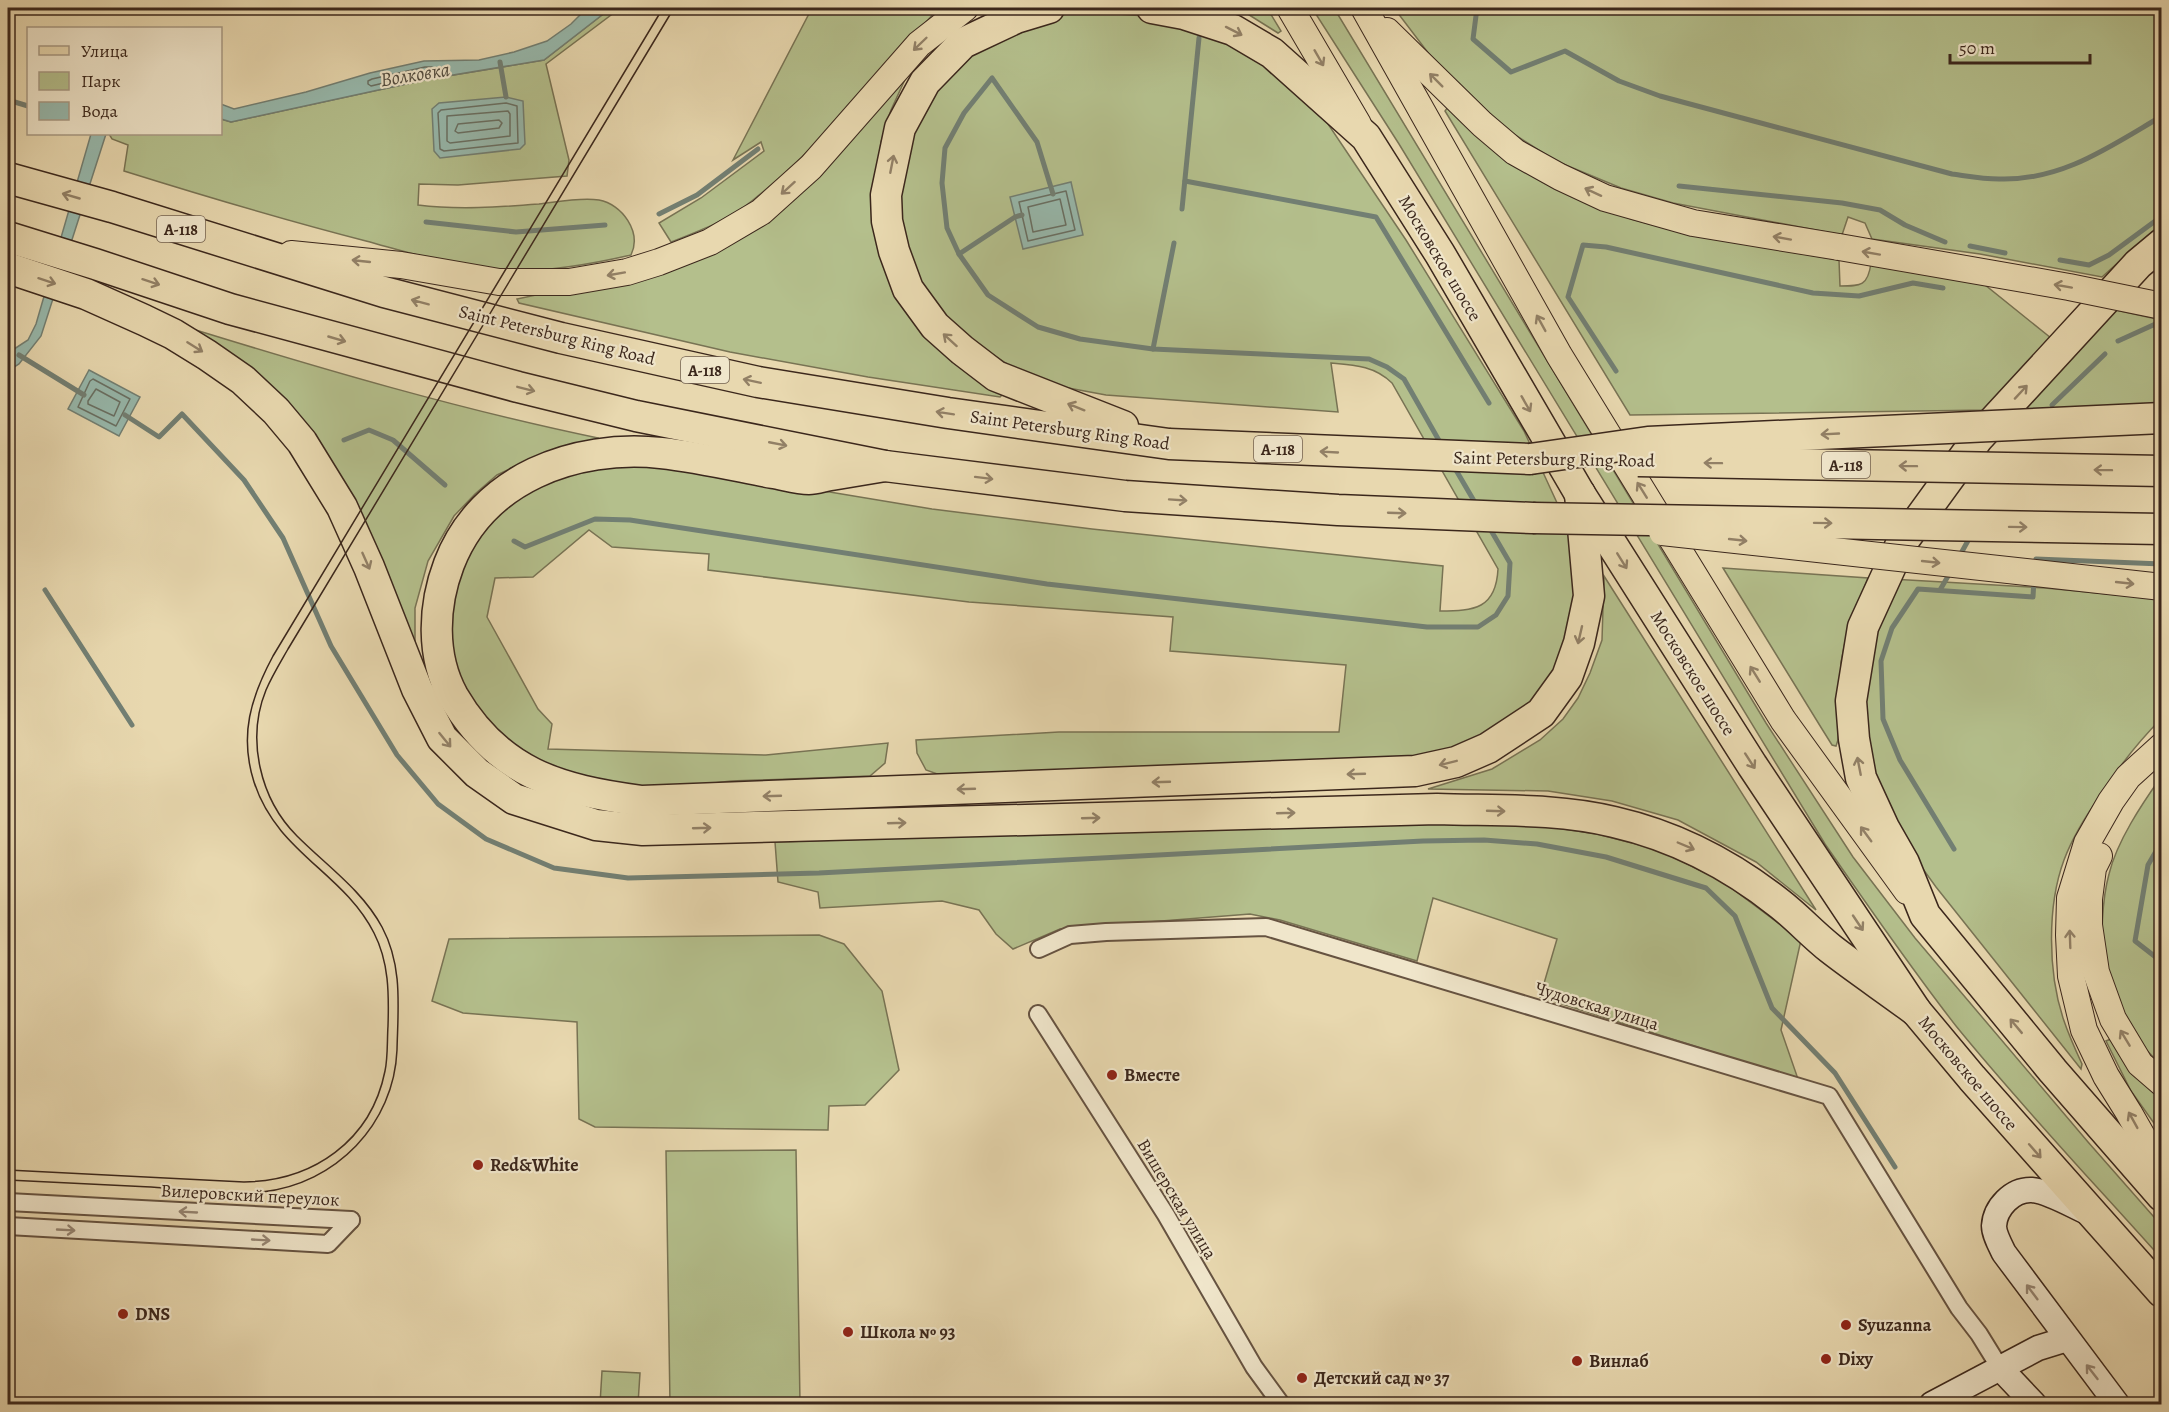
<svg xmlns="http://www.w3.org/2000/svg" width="2169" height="1412" font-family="Alegreya,serif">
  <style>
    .green { fill: #b4bf8c; stroke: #787354; stroke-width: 1.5 }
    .water { fill: #97b9ad; stroke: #727f73; stroke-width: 1.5 }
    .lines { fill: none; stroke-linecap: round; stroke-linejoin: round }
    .shore { stroke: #697064; stroke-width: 1.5 }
    .stream { stroke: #727f73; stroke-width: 5 }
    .street-casing { stroke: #665341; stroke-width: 20 }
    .secondary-casing { stroke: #3b271c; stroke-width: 27 }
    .primary-casing { stroke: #3b271c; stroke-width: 28 }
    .highway-casing { stroke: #3b271c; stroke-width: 33 }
    .street { stroke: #f0e6cb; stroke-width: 16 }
    .secondary { stroke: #f0e6cb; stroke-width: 24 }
    .primary { stroke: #e8d8af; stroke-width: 26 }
    .highway { stroke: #e8d8af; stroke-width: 30 }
    .tram { stroke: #3b271c; stroke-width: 1.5 }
    .primary-bridge-casing { stroke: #3b271c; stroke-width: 28; stroke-linecap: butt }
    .highway-bridge-casing { stroke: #3b271c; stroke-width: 33; stroke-linecap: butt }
    .primary-bridge { stroke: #e8d8af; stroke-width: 26 }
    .highway-bridge { stroke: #e8d8af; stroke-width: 30 }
    .oneway { stroke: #928066 }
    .oneway2 { stroke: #968674 }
    .poi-dot { fill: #8f2418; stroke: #f0e6cb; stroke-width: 2 }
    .labels { text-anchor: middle; stroke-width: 4.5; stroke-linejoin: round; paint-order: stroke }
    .shield { fill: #f0e6cb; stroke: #716050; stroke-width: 1.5 }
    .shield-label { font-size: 16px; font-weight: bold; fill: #3b271c }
    .street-label { font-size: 18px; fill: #3b271c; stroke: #f0e6cb }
    .poi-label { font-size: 18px; font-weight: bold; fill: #3b271c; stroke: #f0e6cb; text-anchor: start }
    .water-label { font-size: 20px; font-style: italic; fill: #524c40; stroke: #f0e6cb }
  </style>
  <rect width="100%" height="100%" fill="#e8d8af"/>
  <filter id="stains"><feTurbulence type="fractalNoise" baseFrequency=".00333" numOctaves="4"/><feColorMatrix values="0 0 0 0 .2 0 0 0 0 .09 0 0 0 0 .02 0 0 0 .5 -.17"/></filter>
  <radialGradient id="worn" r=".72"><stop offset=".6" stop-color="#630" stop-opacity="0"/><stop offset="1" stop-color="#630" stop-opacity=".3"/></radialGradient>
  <g class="green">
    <path d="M611,8H617L615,12L546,64L569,160L567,176L458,185L419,184L418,205C458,210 499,207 539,204C557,202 580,197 599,200C622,204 642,232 631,255C592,264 553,271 513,271C463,270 414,254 366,241C284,220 204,196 124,171L128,145L112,139L109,134H220L221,119L231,122L429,79L544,60Z"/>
    <path d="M812,8H943L935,12C877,77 821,146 753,200C729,220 699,231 671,242L659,223L701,198L764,151L761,142L733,160Z"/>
    <polygon points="1238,8 1267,8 1281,31 1278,33"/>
    <path d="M1312,8H1334L1766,723L1853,857L1915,938L2088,1142L2161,1225V1258C2093,1182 2021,1106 1956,1026C1910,967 1868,906 1825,844L1399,144Z"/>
    <polygon points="1394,8 2161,8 2161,224 2102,277 1980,254 1872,239 1865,223 1848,217 1842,235 1673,203 1621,188 1556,161 1512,133 1468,96 1429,54"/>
    <path d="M1073,13H1105L1145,16L1241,43L1322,115L1406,240L1524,431L1558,505L1572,543L1578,583L1567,653L1532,704L1477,742L1395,763L940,775L926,770L917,753L916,740L1059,732H1339L1346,665L1170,651L1173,617L969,602L708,570L709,554L612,547L589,530L533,577L495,578L487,617L538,709L552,724L548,749L766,755L888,743L885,763L870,776L731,781L663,789L554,773L493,732L457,673L449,630L453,583L467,545L526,486L605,461L758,480L932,509L1092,529L1443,566L1440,611C1474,611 1496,609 1498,569L1392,383C1375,366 1355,365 1331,363L1338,412L1106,395L1063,387L1013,368L969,339L936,307L915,275L898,207L913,119L961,56L1033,20Z"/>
    <polygon points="908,73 891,110 881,142 877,183 885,251 1001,390 1002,395 1000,397 868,377 730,352 519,303 517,299 687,263"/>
    <path d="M1448,107L1591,203L1631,219L1691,235L1839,260L1840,286C1861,286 1868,286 1871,263L1985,285L2051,338L1989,410L1630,415L1445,111Z"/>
    <polygon points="2111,309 2161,320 2161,406 2017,411"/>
    <path d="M186,327C322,369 458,409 598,438L596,443L528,460L497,475L475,494L454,516L428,561L415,608V657L351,513Z"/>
    <polygon points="1723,568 1868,578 1848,628 1841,662 1838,740 1836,746 1832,745 1822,729"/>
    <polygon points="1604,576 1816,910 1756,862 1678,820 1612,801 1548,791 1428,789 1492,769 1540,740 1563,719 1578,698 1590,673 1602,640"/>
    <path d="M1891,579L2045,588L2161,599V719C2137,743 2120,765 2102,793C2087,814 2073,836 2064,860C2047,906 2048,972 2063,1018C2068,1033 2075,1049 2082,1064L2081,1069L1936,887L1902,840L1863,745L1866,655Z"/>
    <path d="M2161,777V1065C2154,1057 2145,1050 2139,1041C2124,1020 2110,992 2105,966C2100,939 2102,900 2109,874C2117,841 2142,804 2161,777Z"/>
    <polygon points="1395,822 1530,824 1597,834 1659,850 1722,881 1801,940 1781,1030 1798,1079 1540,997 1557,939 1433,898 1417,961 1280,920 1250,914 1060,929 1013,949 996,934 979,910 942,901 820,908 818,892 778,882 775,842"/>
    <polygon points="819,935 844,944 882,991 899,1070 865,1105 829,1106 828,1130 595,1127 579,1119 577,1022 463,1013 432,1001 449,939"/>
    <polygon points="2111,1039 2161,1095 2161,1133 2131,1091 2106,1041"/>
    <polygon points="796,1150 800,1404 670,1404 666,1151"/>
    <polygon points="602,1371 640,1373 638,1404 600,1404"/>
  </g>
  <g class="water">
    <polygon points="587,8 611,8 544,60 429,79 231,122 221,119 221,104 234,109 306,92 370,73 424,61 479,60 514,52 547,41 571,24"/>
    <polygon points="506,97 523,101 525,144 520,149 440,158 434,151 432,109 439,103"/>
    <polygon points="91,134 106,134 41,336 19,364 8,371 8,353 28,340 36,324"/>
    <polygon points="1071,182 1083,235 1023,249 1010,197"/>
    <polygon points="89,370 140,397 119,436 68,409"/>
  </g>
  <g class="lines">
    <g class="shore">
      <polygon points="425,67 432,67 434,71 371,86 368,84 368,81 372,79"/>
      <polygon points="506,103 517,106 518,143 444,151 440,149 438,113 441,110"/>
      <polygon points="508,111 510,114 510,136 450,143 447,141 447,116"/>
      <polygon points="499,120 502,123 499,128 458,133 455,131 458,124"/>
      <polygon points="1066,191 1075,230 1028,241 1019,202"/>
      <polygon points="1060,199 1066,225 1033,232 1028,207"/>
      <polygon points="93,379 130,399 116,426 78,407 90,381"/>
      <polygon points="96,389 120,402 114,416 88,404 88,401"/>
    </g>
    <g class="stream">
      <path d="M1477,8L1473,39L1511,72L1565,51L1619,81L1660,96L1952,174C1967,176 1983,179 1999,179C2062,181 2109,147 2162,116"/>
      <polyline points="500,62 506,97"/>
      <polyline points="8,100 28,106"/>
      <polyline points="1185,181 1376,217 1489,403"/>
      <polyline points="1679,186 1842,203 1880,210 1905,225 1945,242"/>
      <polyline points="1053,194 1037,142 992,78 964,113 945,148 942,183 947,228 959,254 988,295 1038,327 1080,339 1153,349 1369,359 1387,367 1404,379 1441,444"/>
      <polyline points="1182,209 1199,38"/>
      <polyline points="659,214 697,195 758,149"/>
      <polyline points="426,222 516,232 605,225"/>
      <polyline points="1970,246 2005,253"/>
      <polyline points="959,254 1015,217 1022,215"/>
      <polyline points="2060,260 2089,265 2109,255 2162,216"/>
      <polyline points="2118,341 2162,321"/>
      <polyline points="1153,349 1174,243"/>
      <polyline points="19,355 84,395"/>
      <polyline points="1616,371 1568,297 1583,245 1606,247 1813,293 1859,296 1913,283 1943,288"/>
      <polyline points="2052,405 2105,354"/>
      <polyline points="125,415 159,437 182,414 244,480 283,538 331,646 397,755 438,804 486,839 554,868 628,878 819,873 1423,841 1484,840 1537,844 1606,857 1706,888 1735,916 1772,1008 1835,1073 1895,1167"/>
      <polyline points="344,440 369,430 393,440 445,485"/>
      <polyline points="1453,465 1477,506"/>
      <polyline points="514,541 525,547 595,519 630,520 1047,584 1427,627 1478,627 1496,615 1508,596 1510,563 1489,527"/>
      <polyline points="1959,557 1970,537"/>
      <polyline points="2036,567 2036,559 2162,564"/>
      <polyline points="45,590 132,725"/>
      <polyline points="1940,590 1951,571"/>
      <polyline points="2162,841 2148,865 2135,941 2162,962"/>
      <polyline points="1954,849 1900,760 1883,719 1881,661 1892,628 1918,589 2033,597 2034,579"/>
    </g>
    <defs>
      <g id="street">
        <polyline points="1039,949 1070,935 1106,932 1266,927 1829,1096 1959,1308 1979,1334 2000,1368"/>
        <polyline points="1038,1014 1166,1215 1254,1367 1281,1404"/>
        <polyline points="8,1202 351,1220"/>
        <polyline points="8,1226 328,1244 351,1220"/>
      </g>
      <g id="secondary">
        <path d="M2089,1213C2073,1206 2048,1191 2032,1190C2012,1189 1995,1208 1994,1226C1994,1234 2000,1245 2004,1253L2117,1404"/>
        <polyline points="2000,1368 2034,1404"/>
        <polyline points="1932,1404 2038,1348 2067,1339"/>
      </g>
      <g id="primary">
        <polyline points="1290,8 1358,124"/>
        <polyline points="1364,8 1559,355 1783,720 1907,891"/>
        <polyline points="1387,31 1482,124 1515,152 1560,177 1605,198 1693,223 1839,247"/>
        <polyline points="291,254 401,265 499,282 569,282 627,272 659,262 710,242 761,212 811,167 919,44 965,8"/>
        <polyline points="2162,746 2128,777 2111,801 2087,843 2070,898 2069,935 2071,976 2084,1030 2106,1076 2129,1113 2162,1171"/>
        <polyline points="2099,856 2093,868 2089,899 2089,925 2096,972 2113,1019 2140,1064 2162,1083"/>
      </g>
      <g id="highway">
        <polyline points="1049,8 1016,18 963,43 925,82 900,128 886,195 887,221 894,251 908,289 935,326 962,350 996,376 1123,426"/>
        <polyline points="1152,8 1184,14 1233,30 1272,53 1366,137 1440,254 1580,494 1752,765 1916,1011 1972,1078 2162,1292"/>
        <polyline points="8,178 112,207 384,292 561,338 758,382 948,413 1169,444 1530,459"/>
        <polyline points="8,237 95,264 230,309 518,387 636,416 885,466 1125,496 1338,510 1533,518"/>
        <polyline points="2162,244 2138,264 1978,438 1901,544 1863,627 1851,701 1854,739 1861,778 1884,828 1904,863 1925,915 2053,1071 2162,1196"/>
        <path d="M8,268L86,294L144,320L173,334L207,355L243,380L276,411L302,442L342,507L369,567L417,689L442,738L477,773L514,799L596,825L643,830L1437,809C1496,811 1557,808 1614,822C1675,836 1731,865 1780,904C1798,918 1813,935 1831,949C1858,970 1888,990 1916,1011"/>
        <path d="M885,466C867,469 849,472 831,475C824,476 816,479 809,479C797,479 785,475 773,473C736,466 699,457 661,453C575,444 482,478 449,564C433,606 431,656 453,696C498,773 558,790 642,801L1415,771L1456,762L1488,748L1541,713L1567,677L1579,643L1589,596L1580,494"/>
      </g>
    </defs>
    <use href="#street" class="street-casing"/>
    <use href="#secondary" class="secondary-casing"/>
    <use href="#primary" class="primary-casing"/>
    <use href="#highway" class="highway-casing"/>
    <use href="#street" class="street"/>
    <use href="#secondary" class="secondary"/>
    <use href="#primary" class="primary"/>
    <use href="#highway" class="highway"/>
    <g class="tram">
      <path d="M8,1170L244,1182C313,1181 371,1141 385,1071C388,1057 387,1041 388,1026C389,994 389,962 374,933C343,872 277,853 254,782C239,735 251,697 273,656L663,8"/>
      <path d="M8,1180C55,1182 103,1185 151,1187C187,1189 226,1195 262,1192C336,1184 394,1124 397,1050C398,1008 403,966 382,927C362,890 327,866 297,836C260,799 246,739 266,690C272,676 280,663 288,649L674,8"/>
    </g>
    <defs>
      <g id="primary-bridge">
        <polyline points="1839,247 2069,287 2162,306"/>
        <polyline points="1662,532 2162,587"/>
      </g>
      <g id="highway-bridge">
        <polyline points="1530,459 1648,442 2162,418"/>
        <polyline points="1638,461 2162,471"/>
        <polyline points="1533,518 2162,529"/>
      </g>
    </defs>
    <use href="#primary-bridge" class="primary-bridge-casing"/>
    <use href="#highway-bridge" class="highway-bridge-casing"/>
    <use href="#primary-bridge" class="primary-bridge"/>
    <use href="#highway-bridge" class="highway-bridge"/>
  </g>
  <defs><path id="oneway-shaft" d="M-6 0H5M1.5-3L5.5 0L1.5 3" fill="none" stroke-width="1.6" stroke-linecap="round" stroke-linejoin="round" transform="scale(1.5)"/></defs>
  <g class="oneway">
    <use href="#oneway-shaft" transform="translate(1234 31) rotate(27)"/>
    <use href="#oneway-shaft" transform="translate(920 44) rotate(136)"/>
    <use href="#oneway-shaft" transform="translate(1319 58) rotate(60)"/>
    <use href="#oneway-shaft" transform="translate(1436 80) rotate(-135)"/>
    <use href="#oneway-shaft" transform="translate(892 164) rotate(-79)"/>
    <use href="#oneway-shaft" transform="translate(788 188) rotate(138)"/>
    <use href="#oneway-shaft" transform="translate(1593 192) rotate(-155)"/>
    <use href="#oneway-shaft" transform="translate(71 196) rotate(-164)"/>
    <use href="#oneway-shaft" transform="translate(1782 238) rotate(-170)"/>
    <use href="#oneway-shaft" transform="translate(1871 253) rotate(-170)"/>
    <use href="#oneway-shaft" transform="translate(361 261) rotate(-174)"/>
    <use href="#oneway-shaft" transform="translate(616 274) rotate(170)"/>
    <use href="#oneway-shaft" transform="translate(47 281) rotate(18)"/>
    <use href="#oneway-shaft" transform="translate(151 282) rotate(18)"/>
    <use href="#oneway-shaft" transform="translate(2063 286) rotate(-170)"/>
    <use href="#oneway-shaft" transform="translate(420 302) rotate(-165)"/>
    <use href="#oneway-shaft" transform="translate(1541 323) rotate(-119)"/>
    <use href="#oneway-shaft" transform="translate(337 339) rotate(16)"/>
    <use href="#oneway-shaft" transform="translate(950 340) rotate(-138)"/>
    <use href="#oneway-shaft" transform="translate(195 347) rotate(32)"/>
    <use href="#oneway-shaft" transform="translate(752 381) rotate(-168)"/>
    <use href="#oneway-shaft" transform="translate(526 389) rotate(14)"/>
    <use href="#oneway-shaft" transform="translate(2021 392) rotate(-47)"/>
    <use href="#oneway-shaft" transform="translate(1526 404) rotate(60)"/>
    <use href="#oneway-shaft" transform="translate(1076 407) rotate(-158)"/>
    <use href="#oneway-shaft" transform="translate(945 413) rotate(-171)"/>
    <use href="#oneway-shaft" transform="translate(1830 434) rotate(177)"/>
    <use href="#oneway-shaft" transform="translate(778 444) rotate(11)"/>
    <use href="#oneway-shaft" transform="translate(1329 452) rotate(-177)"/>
    <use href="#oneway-shaft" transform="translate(1713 463) rotate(-179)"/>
    <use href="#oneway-shaft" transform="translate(1908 466) rotate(-179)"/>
    <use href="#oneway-shaft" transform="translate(2103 470) rotate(-179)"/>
    <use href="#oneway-shaft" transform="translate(984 478) rotate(7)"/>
    <use href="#oneway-shaft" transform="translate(1642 490) rotate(-122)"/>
    <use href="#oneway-shaft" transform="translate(1178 500) rotate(4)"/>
    <use href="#oneway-shaft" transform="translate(1397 513) rotate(2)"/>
    <use href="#oneway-shaft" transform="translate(1823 523) rotate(1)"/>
    <use href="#oneway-shaft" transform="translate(2018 527) rotate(1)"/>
    <use href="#oneway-shaft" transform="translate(1738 540) rotate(6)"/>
    <use href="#oneway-shaft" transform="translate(366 561) rotate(66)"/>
    <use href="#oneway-shaft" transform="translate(1622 561) rotate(58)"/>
    <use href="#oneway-shaft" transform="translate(1931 562) rotate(6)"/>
    <use href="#oneway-shaft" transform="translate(2125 583) rotate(6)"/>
    <use href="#oneway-shaft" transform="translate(1580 635) rotate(103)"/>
    <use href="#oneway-shaft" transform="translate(1755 674) rotate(-122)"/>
    <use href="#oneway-shaft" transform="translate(445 740) rotate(51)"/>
    <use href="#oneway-shaft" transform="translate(1750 761) rotate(57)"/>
    <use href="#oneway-shaft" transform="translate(1448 763) rotate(166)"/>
    <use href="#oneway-shaft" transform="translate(1859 766) rotate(-101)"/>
    <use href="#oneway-shaft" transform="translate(1356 774) rotate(178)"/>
    <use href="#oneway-shaft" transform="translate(1161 782) rotate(178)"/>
    <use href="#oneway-shaft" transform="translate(966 789) rotate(178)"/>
    <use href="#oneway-shaft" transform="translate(772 796) rotate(178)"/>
    <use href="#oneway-shaft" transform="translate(1496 811) rotate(2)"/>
    <use href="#oneway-shaft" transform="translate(1286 813) rotate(-2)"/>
    <use href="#oneway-shaft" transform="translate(1091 818) rotate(-2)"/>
    <use href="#oneway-shaft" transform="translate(897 823) rotate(-2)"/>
    <use href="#oneway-shaft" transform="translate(702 828) rotate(-2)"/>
    <use href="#oneway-shaft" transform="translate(1866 834) rotate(-126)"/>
    <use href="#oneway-shaft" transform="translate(1686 846) rotate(23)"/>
    <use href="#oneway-shaft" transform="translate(1858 923) rotate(56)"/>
    <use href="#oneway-shaft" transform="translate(2070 939) rotate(-92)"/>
    <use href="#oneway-shaft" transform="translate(2016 1026) rotate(-130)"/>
    <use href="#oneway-shaft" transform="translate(2125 1038) rotate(-121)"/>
    <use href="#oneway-shaft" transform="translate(2133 1120) rotate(-119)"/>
    <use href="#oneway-shaft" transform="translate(2035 1151) rotate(49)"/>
  </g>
  <g class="oneway2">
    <use href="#oneway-shaft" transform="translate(188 1212) rotate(-177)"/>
    <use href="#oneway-shaft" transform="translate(66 1230) rotate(3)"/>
    <use href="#oneway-shaft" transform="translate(261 1240) rotate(3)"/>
    <use href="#oneway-shaft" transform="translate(2032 1292) rotate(-127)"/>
    <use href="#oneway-shaft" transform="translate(2092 1372) rotate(-128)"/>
  </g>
  <g class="poi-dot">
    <circle cx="1112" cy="1075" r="6"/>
    <circle cx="478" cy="1165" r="6"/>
    <circle cx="123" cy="1314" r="6"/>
    <circle cx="1846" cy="1325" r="6"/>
    <circle cx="848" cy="1332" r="6"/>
    <circle cx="1826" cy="1359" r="6"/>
    <circle cx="1577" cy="1361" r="6"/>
    <circle cx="1302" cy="1378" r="6"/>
  </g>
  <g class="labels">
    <g class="shield">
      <rect x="157" y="216" width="48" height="26" rx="4.5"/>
      <rect x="681" y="357" width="48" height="26" rx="4.5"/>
      <rect x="1254" y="436" width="48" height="26" rx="4.5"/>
      <rect x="1822" y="452" width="48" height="26" rx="4.5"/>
    </g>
    <g class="shield-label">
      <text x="181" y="235">А-118</text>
      <text x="705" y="376">А-118</text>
      <text x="1278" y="455">А-118</text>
      <text x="1846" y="471">А-118</text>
    </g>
    <g class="street-label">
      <text transform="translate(1440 258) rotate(59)" y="6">Московское шоссе</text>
      <text transform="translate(557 335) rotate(14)" y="6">Saint Petersburg Ring Road</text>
      <text transform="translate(1070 430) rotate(8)" y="6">Saint Petersburg Ring Road</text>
      <text transform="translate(1554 459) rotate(1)" y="6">Saint Petersburg Ring Road</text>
      <text transform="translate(1693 673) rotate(58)" y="6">Московское шоссе</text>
      <text transform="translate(1597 1006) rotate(17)" y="6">Чудовская улица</text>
      <text transform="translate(1968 1073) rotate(50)" y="6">Московское шоссе</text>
      <text transform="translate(250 1195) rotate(3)" y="6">Вилеровский переулок</text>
      <text transform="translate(1177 1199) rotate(59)" y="6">Вишерская улица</text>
    </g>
    <g class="poi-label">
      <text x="1124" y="1081">Вместе</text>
      <text x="490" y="1171">Red&amp;White</text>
      <text x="135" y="1320">DNS</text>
      <text x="1858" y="1331">Syuzanna</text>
      <text x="860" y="1338">Школа № 93</text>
      <text x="1838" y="1365">Dixy</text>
      <text x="1589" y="1367">Винлаб</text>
      <text x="1314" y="1384">Детский сад № 37</text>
    </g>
    <g class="water-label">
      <text transform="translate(415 74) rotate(-9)" y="7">Волковка</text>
    </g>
  </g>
  <rect width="2169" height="1412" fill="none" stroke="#e8d8af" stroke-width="30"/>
  <rect x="9" y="9" width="2151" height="1394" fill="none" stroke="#3b271c" stroke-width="3"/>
  <rect x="15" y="15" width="2139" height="1382" fill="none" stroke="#3b271c" stroke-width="1.5"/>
  <rect x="27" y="27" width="195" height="108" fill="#f0e6cb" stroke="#a89a85" stroke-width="1.5"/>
  <rect x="39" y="46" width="30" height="9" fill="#e8d8af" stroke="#a89a85" stroke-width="1.5"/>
  <text x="81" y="57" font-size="18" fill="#3b271c">Улица</text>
  <rect x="39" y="72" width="30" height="18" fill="#b4bf8c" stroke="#a89a85" stroke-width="1.5"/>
  <text x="81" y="87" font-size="18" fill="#3b271c">Парк</text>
  <rect x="39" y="102" width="30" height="18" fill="#97b9ad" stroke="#a89a85" stroke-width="1.5"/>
  <text x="81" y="117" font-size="18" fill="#3b271c">Вода</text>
  <path d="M1950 54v9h140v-9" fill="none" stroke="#3b271c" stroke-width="3"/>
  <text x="1959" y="54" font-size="18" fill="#3b271c" stroke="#f0e6cb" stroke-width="4.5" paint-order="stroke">50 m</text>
  <rect width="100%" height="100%" filter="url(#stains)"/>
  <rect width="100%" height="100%" fill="url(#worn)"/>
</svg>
